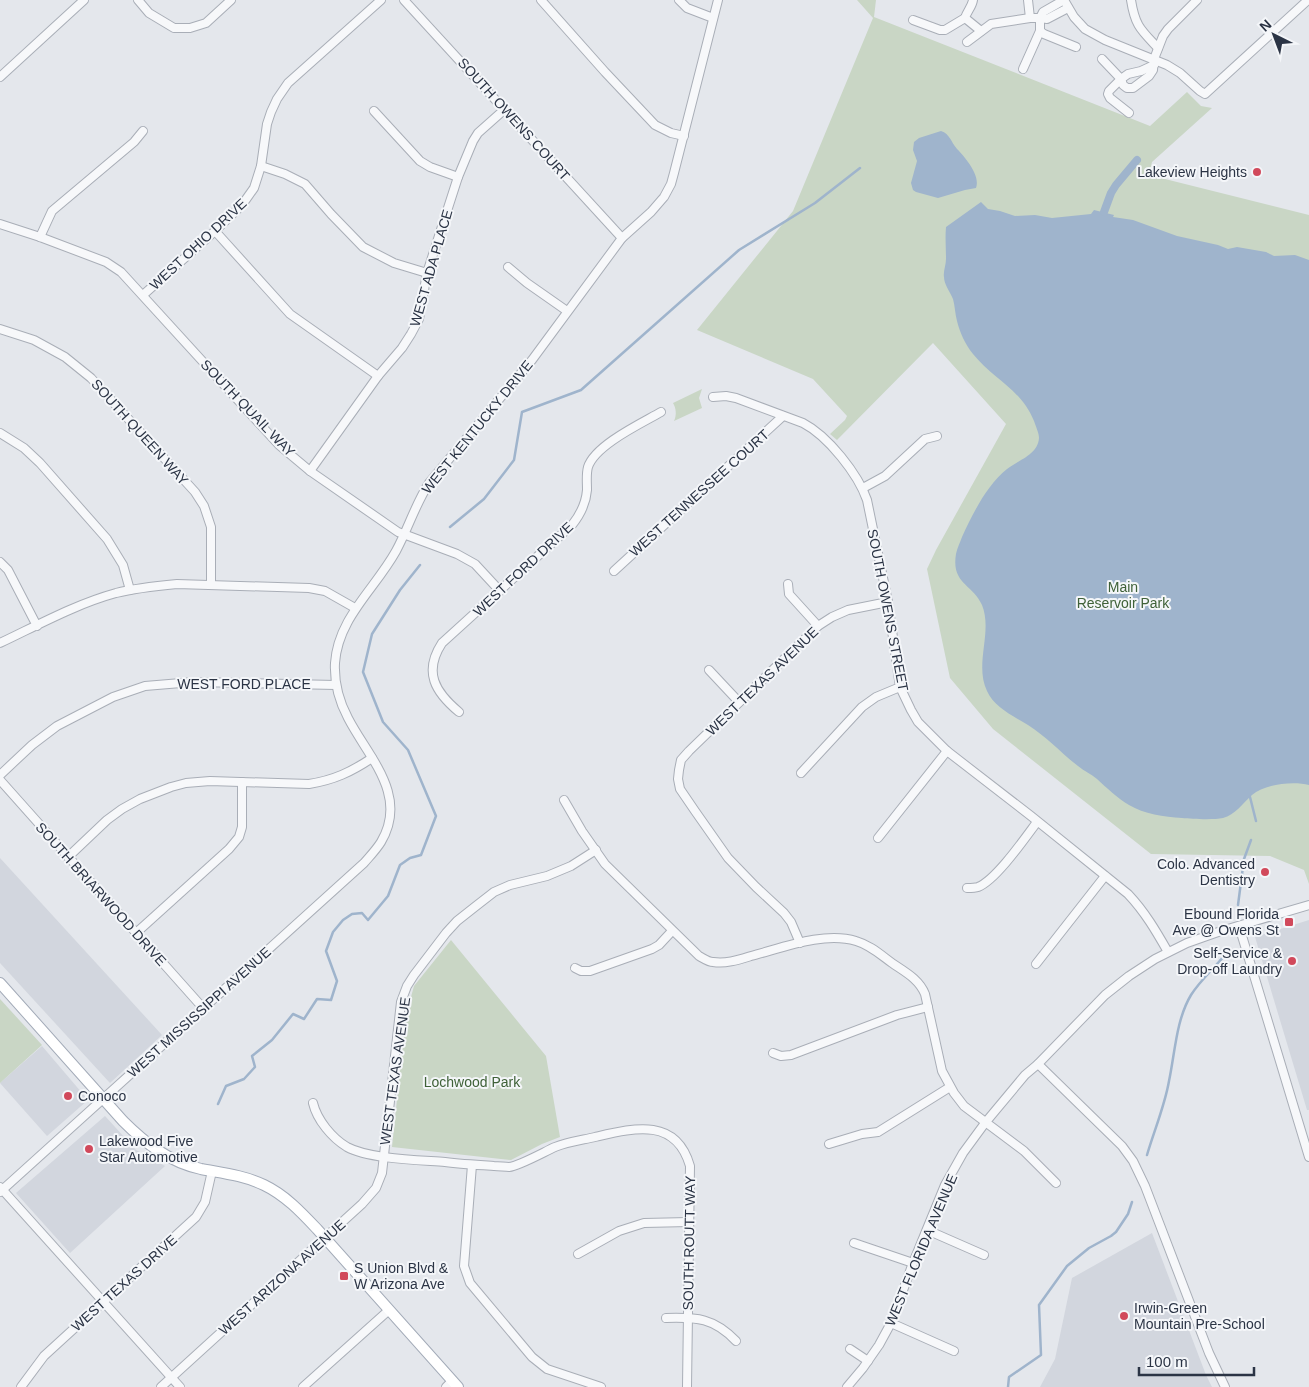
<svg xmlns="http://www.w3.org/2000/svg" width="1309" height="1387" font-family="Arial,sans-serif">
  <style>
    .built { fill: #d2d6de }
    .green { fill: #c9d6c5 }
    .water { fill: #9fb4cc }
    .lines { fill: none; stroke-linecap: round; stroke-linejoin: round }
    .stream { stroke: #9fb4cc; stroke-width: 2.5 }
    .canal { stroke: #9fb4cc; stroke-width: 8 }
    .minor-casing { stroke: #a9aeb7; stroke-width: 10 }
    .major-casing { stroke: #a3abb8; stroke-width: 12 }
    .minor { stroke: #f7f8fa; stroke-width: 8 }
    .major { stroke: #fff; stroke-width: 10 }
    .poi-dot { fill: #d1495b; stroke: #f4f6f9; stroke-width: 2 }
    .labels { text-anchor: middle; stroke-width: 4; stroke-linejoin: round; paint-order: stroke }
    .street-label { font-size: 14px; fill: #2b3445; stroke: #f4f6f9 }
    .poi-label { font-size: 14px; fill: #2b3445; stroke: #f4f6f9; text-anchor: end }
    .park-label { font-size: 14px; fill: #3f6138; stroke: #f4f6f9 }
  </style>
  <rect width="100%" height="100%" fill="#e4e7ec"/>
  <g class="built">
    <polygon points="0,858 162,1035 110,1083 0,963"/>
    <polygon points="1309,920 1309,1110 1307,1110 1255,937"/>
    <polygon points="42,1046 88,1100 47,1136 0,1083"/>
    <polygon points="105,1116 136,1150 165,1166 70,1253 16,1193"/>
    <polygon points="1152,1233 1206,1375 1212,1387 1040,1387 1055,1359 1072,1278"/>
  </g>
  <g class="green">
    <polygon points="857,0 876,0 874,17 1150,126 1187,92 1201,106 1212,108 1152,162 1149,175 1309,215 1309,884 1304,870 1270,856 1151,854 993,729 950,678 927,569 936,550 1006,424 933,343 837,440 830,434 845,420 847,416 813,379 697,330 793,211 873,18"/>
    <path d="M702,389L699,398L702,408L674,421C677,415 676,408 673,403Z"/>
    <polygon points="451,940 546,1056 560,1137 542,1144 511,1160 392,1147 406,1015 414,986"/>
    <polygon points="0,999 42,1045 0,1083"/>
  </g>
  <g class="water">
    <path d="M941,131C950,134 951,142 957,149C965,157 981,176 976,188L965,190L938,198L916,192L913,190L911,183L917,161L913,150L914,142L919,138Z"/>
    <path d="M981,202L988,209L1000,211L1015,216L1035,215L1052,218L1091,214L1094,210L1114,215L1113,217L1133,220L1177,236L1218,245L1228,249L1237,247L1266,252L1274,256L1295,255L1309,260V785C1293,781 1265,784 1252,795C1243,803 1235,815 1223,818C1214,820 1192,819 1182,818C1164,817 1144,814 1129,805C1117,798 1107,788 1097,779C1091,774 1084,771 1078,766C1061,753 1047,737 1028,725C1013,716 994,707 987,691C974,664 993,632 982,605C973,584 951,584 956,554C957,548 960,543 962,537C973,513 987,485 1007,469C1018,460 1038,455 1039,438C1039,433 1036,427 1034,421C1021,389 993,379 973,354C965,344 960,333 957,321C955,314 955,306 953,299C950,292 944,284 944,277C943,272 946,265 946,259C946,248 945,238 946,227Z"/>
  </g>
  <g class="lines">
    <g class="stream">
      <polyline points="450,527 484,499 514,460 522,412 581,390 739,250 815,203 860,168"/>
      <polyline points="1250,797 1256,821"/>
      <polyline points="1238,905 1244,859 1251,840"/>
      <polyline points="218,1104 226,1086 244,1079 255,1067 252,1056 272,1040 293,1014 304,1019 317,999 331,1000 337,981 326,951 333,932 343,920 352,914 362,913 368,920 388,896 400,865 410,858 421,855 436,816 408,750 383,722 363,672 372,634 400,590 420,565"/>
      <path d="M1147,1155C1154,1131 1165,1105 1169,1081C1175,1053 1176,1020 1191,995C1201,979 1217,966 1228,951"/>
      <polyline points="1008,1387 1009,1377 1041,1355 1039,1305 1067,1266 1089,1248 1111,1236 1116,1232 1128,1214 1132,1202"/>
    </g>
    <polyline class="canal" points="1104,212 1111,193 1116,185 1137,160"/>
    <defs>
      <g id="minor">
        <polyline points="138,0 149,13 174,28 190,28 206,23 231,0"/>
        <polyline points="404,0 622,238"/>
        <polyline points="541,0 605,72 655,125 671,133 684,136"/>
        <polyline points="679,0 687,8 713,18"/>
        <path d="M973,0C972,7 967,11 965,18L981,31"/>
        <polyline points="1028,0 1030,18"/>
        <polyline points="1064,0 1074,17 1085,29 1105,40 1167,65 1180,73 1200,91 1205,94 1308,0"/>
        <polyline points="1064,0 1043,12 1040,18 1040,31 1044,34 1076,47"/>
        <path d="M1131,0C1135,26 1141,30 1158,48"/>
        <polyline points="913,20 940,30 945,30 965,18"/>
        <polyline points="967,42 991,24 1030,18 1040,18 1047,19 1068,8"/>
        <polyline points="1102,59 1121,79 1128,74 1141,71 1154,65"/>
        <polyline points="1023,69 1040,31"/>
        <polyline points="0,77 84,0"/>
        <polyline points="374,111 420,161 430,167 458,177"/>
        <polyline points="1129,113 1110,98 1108,94 1109,91 1121,79 1123,85 1127,88 1133,88 1149,76 1153,70 1154,59 1163,36 1168,29 1197,0"/>
        <polyline points="261,166 285,174 305,184 331,214 363,247 394,263 427,273"/>
        <polyline points="0,224 40,237 106,262 121,272 279,445 310,471 398,532 457,554 475,564 500,591"/>
        <polyline points="215,231 290,314 378,376"/>
        <polyline points="40,237 52,211 134,142 143,131"/>
        <polyline points="508,267 527,283 567,311"/>
        <polyline points="143,295 215,231 242,205 254,188 261,166 267,124 271,112 277,99 288,83 381,0"/>
        <polyline points="0,329 34,340 65,357 91,378 195,492 204,506 211,527 211,585"/>
        <path d="M713,397L726,396L736,398L803,423C828,436 858,474 867,500L888,602L900,687L911,710L918,722L947,751L1031,816L1128,894C1145,912 1156,931 1168,952"/>
        <polyline points="0,433 24,448 40,463 107,539 123,565 130,590"/>
        <polyline points="310,471 378,376 402,348 411,334 419,319 427,273 458,177 473,141 478,133 505,109"/>
        <polyline points="863,488 885,476 925,439 937,436"/>
        <polyline points="0,562 8,570 37,626"/>
        <polyline points="614,571 783,416"/>
        <polyline points="788,584 789,594 818,626"/>
        <path d="M0,643C38,625 76,604 116,593C136,588 156,586 177,584L309,588L325,591L355,608"/>
        <polyline points="709,670 739,702"/>
        <path d="M459,712C435,692 423,672 442,643L572,525C580,515 586,503 587,490C587,482 586,474 588,467C595,445 642,423 661,412"/>
        <polyline points="801,773 862,707 876,697 900,687"/>
        <polyline points="0,775 32,745 57,726 113,697 145,686 193,682 336,685"/>
        <polyline points="0,780 203,1008"/>
        <path d="M564,800L582,831L605,864L699,956C703,958 708,962 713,962C726,964 738,960 751,956C782,948 824,931 856,941C870,945 881,955 892,963C905,972 919,979 925,994L942,1071L954,1093L964,1106L1024,1151L1056,1183"/>
        <polyline points="878,838 947,751"/>
        <path d="M68,857L107,820L122,809L140,799L171,787L186,783L210,781L309,784C334,780 351,772 372,758"/>
        <path d="M967,888C970,888 975,888 978,887C996,880 1025,838 1037,822"/>
        <polyline points="1239,926 1309,1157"/>
        <polyline points="136,933 229,849 239,837 242,827 242,782"/>
        <polyline points="800,943 791,922 784,913 756,887 728,858 695,811 680,789 678,779 679,770 681,760 689,751 818,626 832,617 848,610 888,602"/>
        <polyline points="1036,964 1105,876"/>
        <polyline points="575,968 581,971 590,971 652,949 659,945 672,931"/>
        <polyline points="773,1053 781,1056 791,1055 897,1015 928,1007"/>
        <polyline points="1038,1064 1122,1146 1133,1161 1145,1186 1209,1353 1225,1387"/>
        <path d="M313,1103C317,1120 332,1138 347,1147C369,1159 419,1160 445,1162C461,1164 478,1165 494,1166C499,1166 505,1167 509,1167C519,1166 544,1152 555,1147C567,1142 582,1140 595,1137C634,1128 676,1117 690,1166L687,1387"/>
        <polyline points="829,1144 862,1134 878,1132 950,1087"/>
        <polyline points="472,1165 464,1266 470,1283 532,1357 547,1369 601,1387"/>
        <polyline points="0,1187 180,1387"/>
        <path d="M0,1192L364,863C370,856 376,850 381,842C409,795 368,757 348,718C339,701 334,683 335,663C338,618 375,589 396,551C408,529 415,505 429,483L532,360L622,238L651,212L664,197L671,184L674,173L718,0"/>
        <polyline points="927,1230 984,1255"/>
        <polyline points="854,1243 913,1263"/>
        <polyline points="578,1254 619,1231 644,1223 689,1222"/>
        <path d="M666,1318C697,1317 714,1318 736,1341"/>
        <polyline points="891,1323 954,1351"/>
        <polyline points="850,1349 868,1361"/>
        <polyline points="21,1387 44,1356 196,1217 205,1202 212,1171"/>
        <polyline points="161,1387 362,1204 376,1188 382,1173 401,1002 407,986 414,975 446,933 457,921 476,906 494,892 510,885 547,876 571,866 596,850"/>
        <polyline points="303,1387 389,1310"/>
        <polyline points="446,1387 452,1381"/>
        <polyline points="847,1387 863,1368 879,1345 891,1323 913,1263 945,1185 963,1153 985,1123 1025,1075 1038,1064 1105,995 1129,976 1155,959 1187,943 1221,931 1309,905"/>
      </g>
      <path id="major" d="M0,983L123,1121C145,1143 169,1162 201,1169C222,1173 243,1175 264,1185C285,1195 301,1212 317,1229L458,1387"/>
    </defs>
    <use href="#minor" class="minor-casing"/>
    <use href="#major" class="major-casing"/>
    <use href="#minor" class="minor"/>
    <use href="#major" class="major"/>
  </g>
  <g class="poi-dot">
    <circle cx="1257" cy="172" r="5"/>
    <circle cx="1265" cy="872" r="5"/>
    <rect x="1284" y="917" width="10" height="10" rx="2.5"/>
    <circle cx="1292" cy="961" r="5"/>
    <circle cx="68" cy="1096" r="5"/>
    <circle cx="89" cy="1149" r="5"/>
    <rect x="339" y="1271" width="10" height="10" rx="2.5"/>
    <circle cx="1124" cy="1316" r="5"/>
  </g>
  <g class="labels">
    <g class="street-label">
      <text transform="translate(514 119) rotate(48)" y="5">SOUTH OWENS COURT</text>
      <text transform="translate(198 244) rotate(-43)" y="5">WEST OHIO DRIVE</text>
      <text transform="translate(431 268) rotate(-74)" y="5">WEST ADA PLACE</text>
      <text transform="translate(248 408) rotate(46)" y="5">SOUTH QUAIL WAY</text>
      <text transform="translate(477 427) rotate(-51)" y="5">WEST KENTUCKY DRIVE</text>
      <text transform="translate(140 432) rotate(48)" y="5">SOUTH QUEEN WAY</text>
      <text transform="translate(699 493) rotate(-42)" y="5">WEST TENNESSEE COURT</text>
      <text transform="translate(523 569) rotate(-43)" y="5">WEST FORD DRIVE</text>
      <text transform="translate(888 610) rotate(79)" y="5">SOUTH OWENS STREET</text>
      <text transform="translate(762 681) rotate(-44)" y="5">WEST TEXAS AVENUE</text>
      <text x="244" y="689">WEST FORD PLACE</text>
      <text transform="translate(101 894) rotate(48)" y="5">SOUTH BRIARWOOD DRIVE</text>
      <text transform="translate(199 1012) rotate(-42)" y="5">WEST MISSISSIPPI AVENUE</text>
      <text transform="translate(395 1071) rotate(-82)" y="5">WEST TEXAS AVENUE</text>
      <text transform="translate(689 1243) rotate(-89)" y="5">SOUTH ROUTT WAY</text>
      <text transform="translate(921 1250) rotate(-67)" y="5">WEST FLORIDA AVENUE</text>
      <text transform="translate(282 1277) rotate(-42)" y="5">WEST ARIZONA AVENUE</text>
      <text transform="translate(124 1283) rotate(-42)" y="5">WEST TEXAS DRIVE</text>
    </g>
    <g class="poi-label">
      <text x="1247" y="177">Lakeview Heights</text>
      <text x="1255" y="869">Colo. Advanced<tspan x="1255" dy="16">Dentistry</tspan></text>
      <text x="1279" y="919">Ebound Florida<tspan x="1279" dy="16">Ave @ Owens St</tspan></text>
      <text x="1282" y="958">Self-Service &amp;<tspan x="1282" dy="16">Drop-off Laundry</tspan></text>
      <text x="78" y="1101" text-anchor="start">Conoco</text>
      <text x="99" y="1146" text-anchor="start">Lakewood Five<tspan x="99" dy="16">Star Automotive</tspan></text>
      <text x="354" y="1273" text-anchor="start">S Union Blvd &amp;<tspan x="354" dy="16">W Arizona Ave</tspan></text>
      <text x="1134" y="1313" text-anchor="start">Irwin-Green<tspan x="1134" dy="16">Mountain Pre-School</tspan></text>
    </g>
    <g class="park-label">
      <text x="1123" y="592">Main<tspan x="1123" dy="16">Reservoir Park</tspan></text>
      <text x="472" y="1087">Lochwood Park</text>
    </g>
  </g>
  <g transform="translate(1274 35) rotate(318)" stroke="#f4f6f9" stroke-width="4" paint-order="stroke">
  <path d="M0-4L9 19L0 12L-9 19Z" fill="#2b3445"/>
  <text y="-8" font-size="14" font-weight="bold" text-anchor="middle" fill="#2b3445">N</text>
  </g>
  <path d="M1139 1367v8h115v-8" fill="none" stroke="#2b3445" stroke-width="2.5"/>
  <text x="1146" y="1367" font-size="15" fill="#2b3445" stroke="#f4f6f9" stroke-width="4" paint-order="stroke">100 m</text>
</svg>
